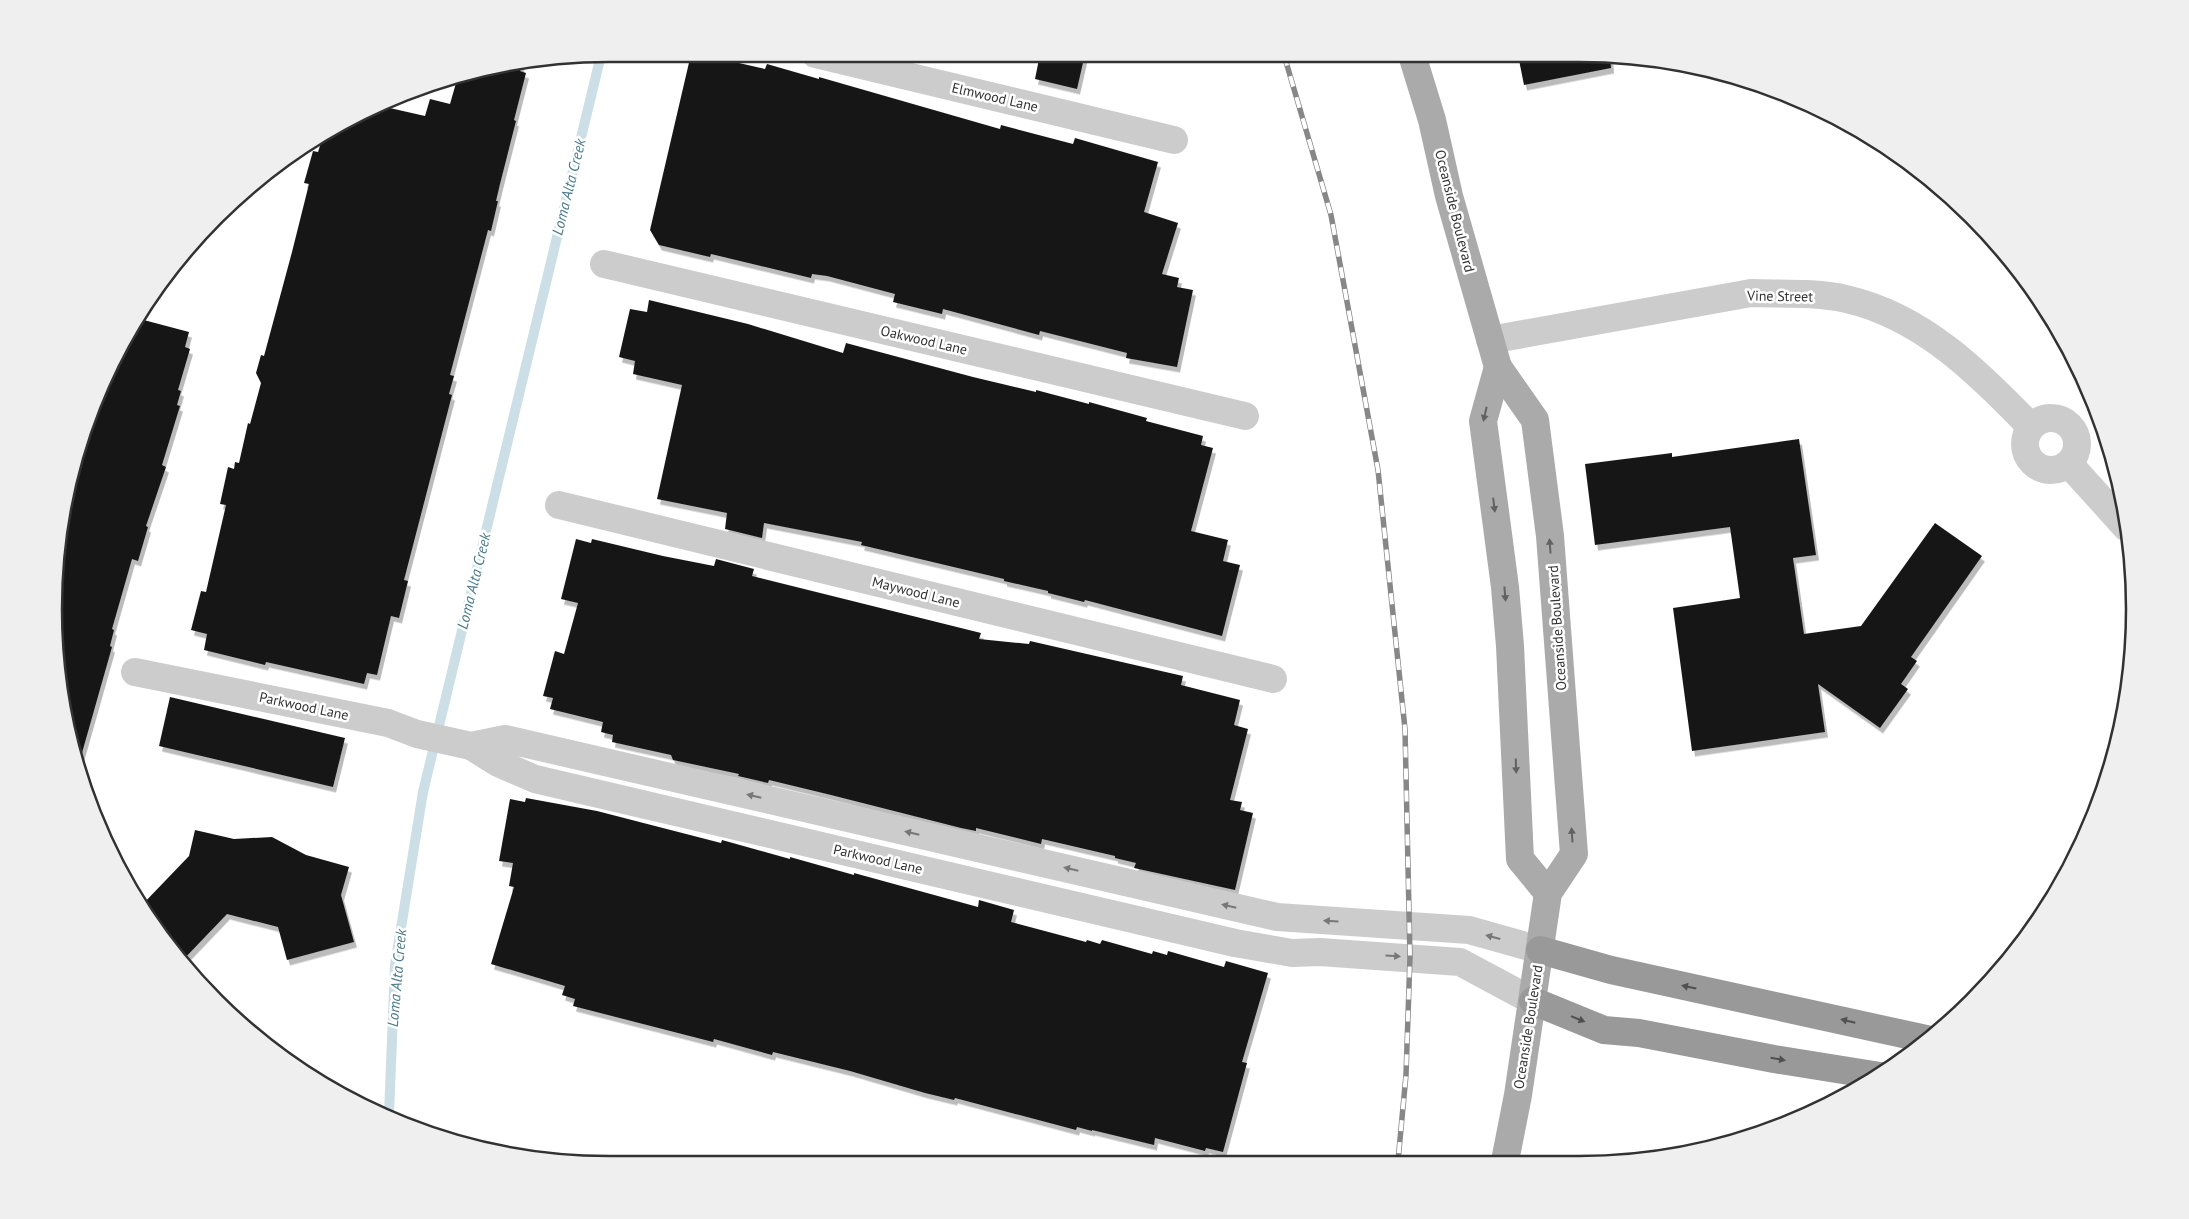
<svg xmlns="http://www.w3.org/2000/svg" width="2189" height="1219" font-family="'PT Sans',sans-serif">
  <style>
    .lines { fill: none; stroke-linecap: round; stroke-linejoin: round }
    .stream { stroke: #ccdfe6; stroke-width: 10 }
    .building { fill: #191919; filter: url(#shadow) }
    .minor { stroke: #ccc; stroke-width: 28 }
    .major { stroke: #aaa; stroke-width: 28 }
    .highway { stroke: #999; stroke-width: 28 }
    .rail-casing { stroke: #878787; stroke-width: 5.5 }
    .rail { stroke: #fff; stroke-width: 4; stroke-dasharray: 11; stroke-linecap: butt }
    .oneway { fill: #626262 }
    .oneway2 { fill: #777 }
    .oneway3 { fill: #515151 }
    .labels { text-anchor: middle; stroke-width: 5; stroke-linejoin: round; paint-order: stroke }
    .street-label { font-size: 14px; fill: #323232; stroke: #fff }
    .water-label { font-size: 15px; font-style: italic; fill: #487a8b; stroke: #fff }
    .rim { fill: none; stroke: #323232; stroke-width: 2.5 }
  </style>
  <defs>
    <filter id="shadow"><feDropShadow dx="3" dy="5.5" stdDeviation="0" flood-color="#0004"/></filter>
  </defs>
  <rect width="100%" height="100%" fill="#fff"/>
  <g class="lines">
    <polyline class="stream" points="389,1114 395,965 423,792 601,55"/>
  </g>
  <g class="building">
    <polygon points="691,54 700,54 765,69 767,64 819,79 819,77 1000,129 1001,125 1073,144 1075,138 1158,162 1144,212 1178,223 1162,274 1179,278 1177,287 1193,290 1177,367 1126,358 1127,353 1040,331 1039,335 943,309 942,314 893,302 895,294 827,276 812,274 811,278 711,254 710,257 659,245 650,230"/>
    <polygon points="1040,54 1085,54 1077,89 1035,79"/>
    <polygon points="1518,55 1610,55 1611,68 1524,85"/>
    <polygon points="522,62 520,71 526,73 514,120 516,121 500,184 496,201 498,201 491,231 488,230 450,375 454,376 449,394 452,395 404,580 408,581 399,618 391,616 377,675 367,673 364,684 266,662 265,665 204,650 207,634 191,630 201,591 206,592 226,505 220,504 228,467 234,469 235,462 239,463 248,423 250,424 261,383 256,373 261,355 264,356 292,252 309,184 304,183 313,151 318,152 324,133 332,128 381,106 425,116 430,99 450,104 458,76 501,64"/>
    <polygon points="649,300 748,324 843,353 846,343 973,377 1036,392 1036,390 1089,404 1089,402 1147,418 1146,421 1203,436 1201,445 1213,448 1191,531 1228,540 1223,561 1240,565 1222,636 1085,600 1084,602 1048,593 1048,591 1004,581 1004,579 861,545 862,542 764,523 762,538 725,529 727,513 657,499 682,385 633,374 635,361 619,357 630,309 647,312"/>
    <polygon points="140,319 189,332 185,347 190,349 178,390 181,391 177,405 180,406 162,465 166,467 146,526 148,527 138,561 132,559 112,629 114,630 110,646 112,647 78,767 73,753 55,646 55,573 73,466 96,397 130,333 136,334"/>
    <polygon points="1799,439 1816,555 1793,558 1804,634 1861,626 1935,523 1982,556 1911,657 1917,661 1901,684 1908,689 1880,728 1818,684 1825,732 1692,751 1673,608 1740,598 1730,527 1595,545 1585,464 1672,453 1672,457"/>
    <polygon points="576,539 591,543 592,539 663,556 714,566 716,559 754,569 752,576 981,633 979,639 1029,644 1030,641 1183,676 1181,685 1240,700 1234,725 1248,729 1230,800 1242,802 1240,810 1253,813 1235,890 1134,868 1136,863 1115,858 1115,856 1042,839 1041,844 976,828 976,831 961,828 831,795 769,780 768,783 738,776 739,774 673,760 671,755 612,742 613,735 601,732 603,722 550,709 553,698 543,696 555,651 564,654 578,603 561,599"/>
    <polygon points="170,697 345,738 333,787 159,746"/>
    <polygon points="526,798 597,811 721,843 722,840 790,859 790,857 854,875 854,873 978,907 979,900 1014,910 1011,922 1086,942 1087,940 1100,944 1102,940 1152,954 1153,951 1167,955 1168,951 1224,967 1226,961 1268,973 1242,1062 1247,1063 1223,1152 1206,1148 1205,1151 1155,1138 1154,1145 1092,1130 1092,1131 1077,1127 1076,1130 955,1098 954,1100 925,1093 850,1071 773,1052 772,1055 714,1039 713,1042 573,1006 575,999 562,995 565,986 491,964 514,887 509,886 513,863 499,861 510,799 525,802"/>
    <polygon points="195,830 234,839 272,837 306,855 349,867 341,895 354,942 287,960 278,927 227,914 181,962 147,918 141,906 189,856"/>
  </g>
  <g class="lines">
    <g class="minor">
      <polyline points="815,54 1174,140"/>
      <polyline points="604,264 1245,416"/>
      <path d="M1490,340L1751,293C1781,294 1817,292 1846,299C1922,316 1979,373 2031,427"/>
      <circle cx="2051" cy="444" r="26"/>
      <polyline points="2069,464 2126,527"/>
      <polyline points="559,505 1273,679"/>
      <polyline points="135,672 388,723 417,734 471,746"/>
      <polyline points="1533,1001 1460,962 1320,952 1292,953 1235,943 535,779 498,763 471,746 505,739 1277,917 1469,930 1540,950"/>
    </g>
    <g class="major">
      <polyline points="1412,55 1432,120 1449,196 1498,367 1535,420 1550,536 1574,854 1548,893 1518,1095 1505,1161"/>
      <polyline points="1498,367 1483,421 1505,587 1510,646 1520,859 1548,893"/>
    </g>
    <g class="highway">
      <polyline points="1540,950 1611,970 1926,1039"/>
      <polyline points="1533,1001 1604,1030 1639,1033 1774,1059 1880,1076"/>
    </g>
    <defs>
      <polyline id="rail" points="1284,55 1331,215 1378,470 1405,729 1410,957 1406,1075 1398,1161"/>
    </defs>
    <use href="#rail" class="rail-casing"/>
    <use href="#rail" class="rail"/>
  </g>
  <defs><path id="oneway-solid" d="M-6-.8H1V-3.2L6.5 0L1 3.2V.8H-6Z" transform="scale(1.25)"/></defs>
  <g class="oneway">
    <use href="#oneway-solid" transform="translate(1485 414) rotate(103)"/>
    <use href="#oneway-solid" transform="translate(1494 505) rotate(83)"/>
    <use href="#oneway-solid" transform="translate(1550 546) rotate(-94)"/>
    <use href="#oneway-solid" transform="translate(1505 594) rotate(85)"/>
    <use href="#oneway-solid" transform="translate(1516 766) rotate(88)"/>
    <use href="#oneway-solid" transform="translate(1572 835) rotate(-94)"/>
  </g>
  <g class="oneway2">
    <use href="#oneway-solid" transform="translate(754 796) rotate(-167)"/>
    <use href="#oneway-solid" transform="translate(912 833) rotate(-167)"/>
    <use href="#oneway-solid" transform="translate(1071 869) rotate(-167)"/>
    <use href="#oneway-solid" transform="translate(1229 906) rotate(-167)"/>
    <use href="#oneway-solid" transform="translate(1331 921) rotate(-176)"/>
    <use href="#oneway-solid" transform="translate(1493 937) rotate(-165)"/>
    <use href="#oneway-solid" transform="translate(1393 956) rotate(4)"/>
  </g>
  <g class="oneway3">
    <use href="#oneway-solid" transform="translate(1689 987) rotate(-168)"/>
    <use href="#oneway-solid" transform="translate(1578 1019) rotate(22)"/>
    <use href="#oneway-solid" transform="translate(1848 1021) rotate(-166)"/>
    <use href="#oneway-solid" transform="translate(1778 1059) rotate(10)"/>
  </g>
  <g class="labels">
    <g class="street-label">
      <text transform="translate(995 97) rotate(13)" y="5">Elmwood Lane</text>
      <text transform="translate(1455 211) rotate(76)" y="5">Oceanside Boulevard</text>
      <text transform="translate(1780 296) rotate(1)" y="5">Vine Street</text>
      <text transform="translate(924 340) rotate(13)" y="5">Oakwood Lane</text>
      <text transform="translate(916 592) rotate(14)" y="5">Maywood Lane</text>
      <text transform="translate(1557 628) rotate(-94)" y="5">Oceanside Boulevard</text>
      <text transform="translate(304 706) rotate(12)" y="5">Parkwood Lane</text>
      <text transform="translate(878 859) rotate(13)" y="5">Parkwood Lane</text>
      <text transform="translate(1528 1027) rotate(-81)" y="5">Oceanside Boulevard</text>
    </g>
    <g class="water-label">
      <text transform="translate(569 187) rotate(-76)" y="5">Loma Alta Creek</text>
      <text transform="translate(474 581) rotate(-76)" y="5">Loma Alta Creek</text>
      <text transform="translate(397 978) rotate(-85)" y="5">Loma Alta Creek</text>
    </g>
  </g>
  <path d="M0 0H2189V1219H0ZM609 62H1579A547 547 0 0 1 2126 609V609A547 547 0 0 1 1579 1156H609A547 547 0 0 1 62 609V609A547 547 0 0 1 609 62Z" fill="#efefef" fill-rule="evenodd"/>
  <path class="rim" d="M609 62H1579A547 547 0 0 1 2126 609V609A547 547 0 0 1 1579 1156H609A547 547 0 0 1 62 609V609A547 547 0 0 1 609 62Z"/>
</svg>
